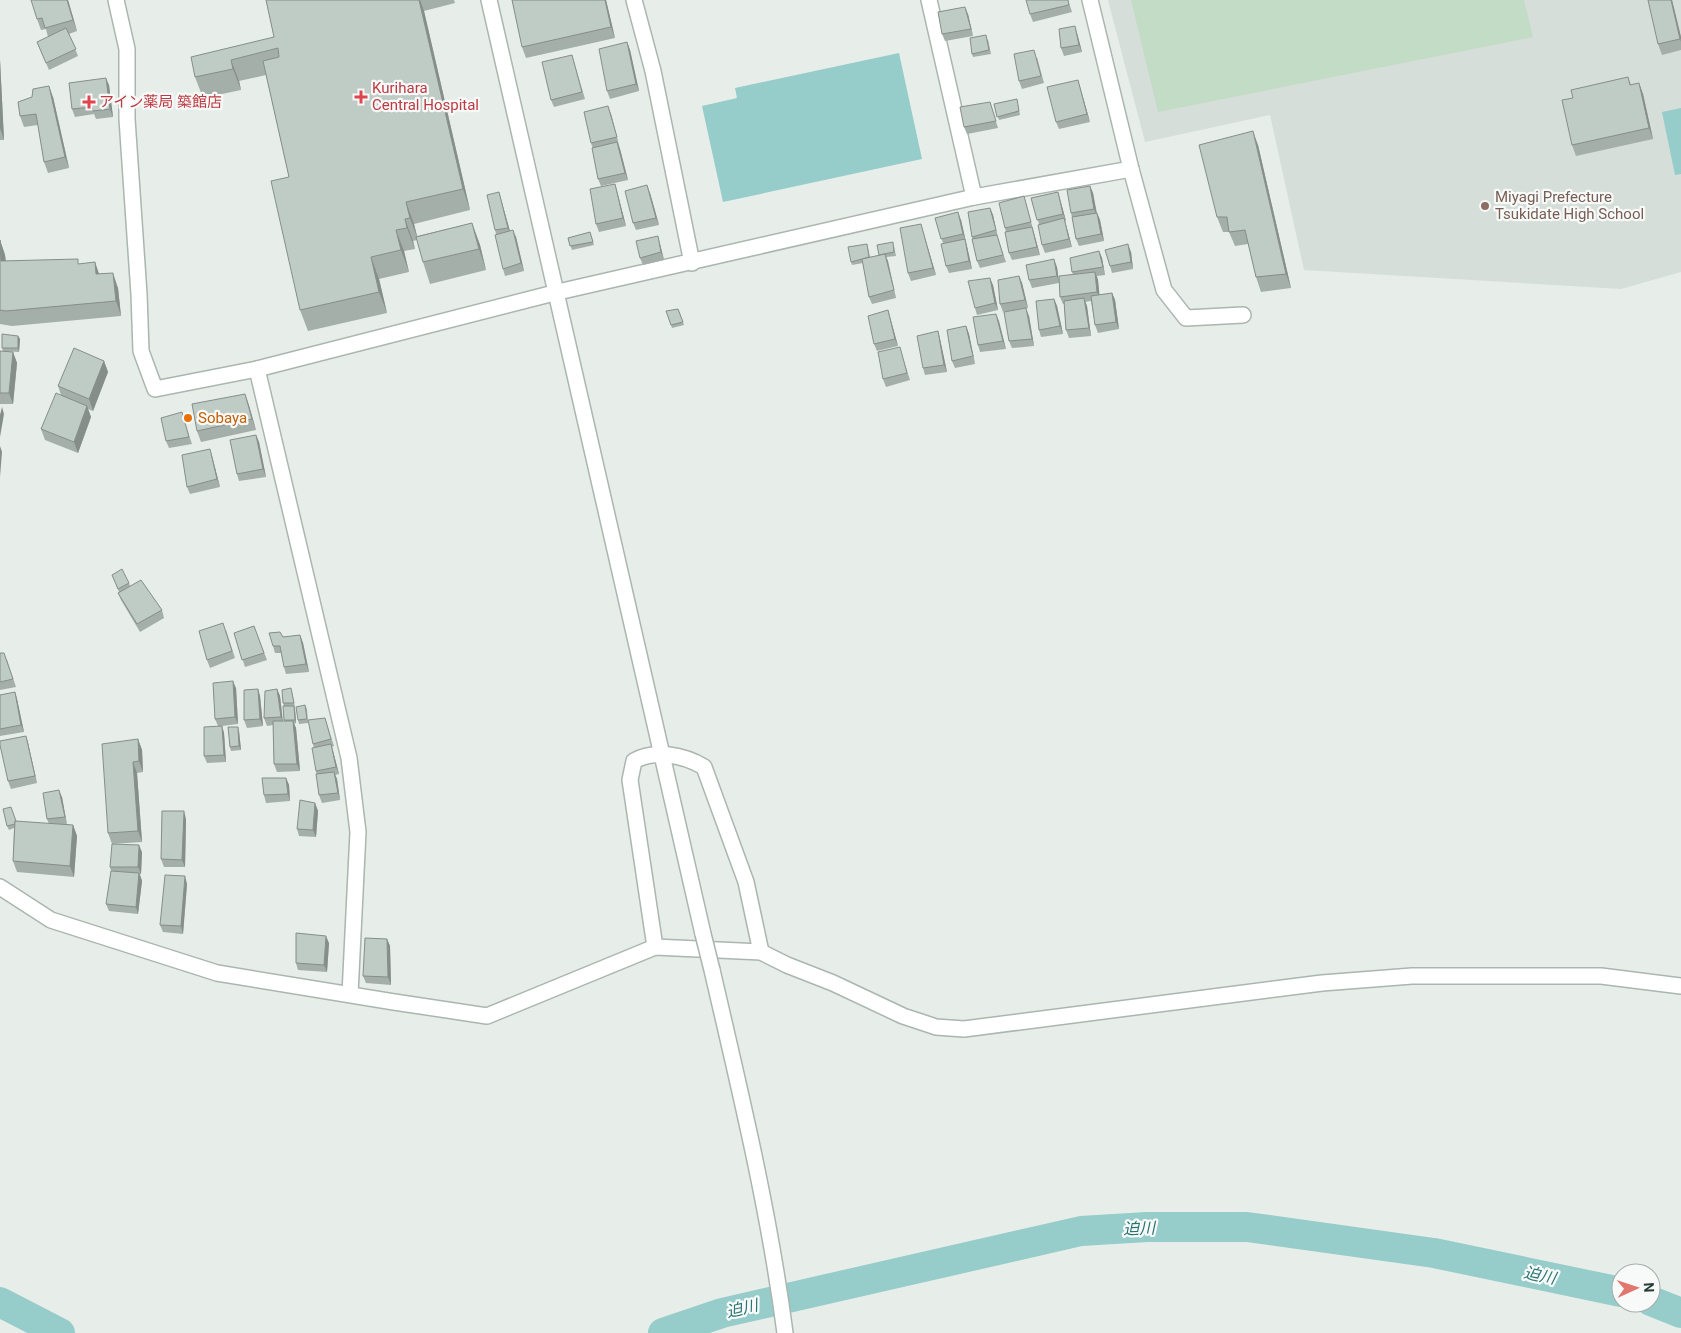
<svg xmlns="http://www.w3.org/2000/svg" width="1681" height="1333" font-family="Roboto,'Noto Sans JP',sans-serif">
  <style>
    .built { fill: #d5ded8 }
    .green { fill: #c3dcc5 }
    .water { fill: #96ccca }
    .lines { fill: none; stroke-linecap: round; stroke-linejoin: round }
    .river { stroke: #96ccca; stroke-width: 30 }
    .minor-casing { stroke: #aab6af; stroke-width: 18 }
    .minor { stroke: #fff; stroke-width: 15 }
    .minor-bridge-casing { stroke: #aab6af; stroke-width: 18; stroke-linecap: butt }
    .minor-bridge { stroke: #fff; stroke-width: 15 }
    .wall { fill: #a4afa9 }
    .shaded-wall { fill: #868e8a }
    .building { fill: #bfcbc5; stroke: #868e8a }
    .health-dot { fill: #e0444e; stroke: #f7faf8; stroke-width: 2 }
    .education-dot { fill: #8d6e63; stroke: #f7faf8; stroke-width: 2 }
    .food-dot { fill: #e8710a; stroke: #f7faf8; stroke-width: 2 }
    .labels { text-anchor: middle; stroke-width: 4.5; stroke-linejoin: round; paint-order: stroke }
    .health-label { font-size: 15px; fill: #be3a42; stroke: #f7faf8; text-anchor: start }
    .education-label { font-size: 15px; fill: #785e54; stroke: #f7faf8; text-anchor: start }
    .food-label { font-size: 15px; fill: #c56008; stroke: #f7faf8; text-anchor: start }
    .water-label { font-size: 16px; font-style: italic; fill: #287473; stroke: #f7faf8 }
  </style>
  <rect width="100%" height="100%" fill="#e7eee9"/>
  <polygon class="built" points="1108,0 1681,0 1681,272 1621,289 1304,270 1270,115 1145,142"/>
  <polygon class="green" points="1131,0 1524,0 1533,37 1158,112"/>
  <g class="water">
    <polygon points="899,53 922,159 723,202 702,106 737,98 735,88"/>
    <polygon points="1681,108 1681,174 1675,175 1662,112"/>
  </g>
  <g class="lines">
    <g class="river">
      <polyline points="1651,1301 1681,1313"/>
      <polyline points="0,1302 60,1333"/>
      <polyline points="663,1333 722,1313 1081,1231 1147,1227 1247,1227 1434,1253 1621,1292"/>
    </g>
    <defs>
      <g id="minor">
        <polyline points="116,0 127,49 127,119 139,294 141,351 155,389 257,369 558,292 974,197 1131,169 1090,0"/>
        <polyline points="489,0 703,934"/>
        <polyline points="634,0 653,71 692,263"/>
        <polyline points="929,0 974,197"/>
        <polyline points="1131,169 1164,290 1186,318 1243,315"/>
        <polyline points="257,369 349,758 358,832 350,994"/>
        <polyline points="0,887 51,920 217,973 394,1002 487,1016 655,947 761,952 787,965 833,983 903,1016 936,1027 964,1029 1322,983 1412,976 1601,976 1681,986"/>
        <path d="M655,947L630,780L634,761C654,749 684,755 704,767L746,882L761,952"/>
        <path d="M712,970C740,1091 769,1210 785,1333"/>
      </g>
    </defs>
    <use href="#minor" class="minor-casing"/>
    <use href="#minor" class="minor"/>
    <defs>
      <polyline id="minor-bridge" points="703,934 712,970"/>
    </defs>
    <use href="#minor-bridge" class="minor-bridge-casing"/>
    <use href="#minor-bridge" class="minor-bridge"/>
  </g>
  <g class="wall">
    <polygon points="68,0 77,31 69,34 78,56 49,70 37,42 48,37 46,29 41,30 37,19"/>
    <polygon points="266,0 454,0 455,3 424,11 470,210 414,224 417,236 472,223 480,245 486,270 430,284 423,262 417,240 413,241 415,249 404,251 409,272 379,279 387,313 308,331 300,310 289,177 266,75 239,81 241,90 203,98 195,77 274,37"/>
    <polygon points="512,0 606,0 615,38 526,58 522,47"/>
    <polygon points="1068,0 1072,12 1033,22 1030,14"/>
    <polygon points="1672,0 1681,37 1681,50 1662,55 1658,44"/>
    <polygon points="968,14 973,36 945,41 942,34"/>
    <polygon points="1077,33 1082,52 1064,56 1061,48"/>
    <polygon points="988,39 991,54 973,57 972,54"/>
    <polygon points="627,42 630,50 639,91 610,99 607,91"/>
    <polygon points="572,55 585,99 554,107 551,100"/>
    <polygon points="1037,57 1044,83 1022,89 1019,81"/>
    <polygon points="0,59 4,140 0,140"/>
    <polygon points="1628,77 1631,85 1639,83 1643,94 1653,139 1576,156 1572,145 1573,98"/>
    <polygon points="1078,80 1090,122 1059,129 1056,122"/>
    <polygon points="109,85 113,117 96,119 94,114 75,117 72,109"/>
    <polygon points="32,97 53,97 69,168 48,173 44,162 38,125 24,127 20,116"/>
    <polygon points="1017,99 1020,115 999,120 994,104"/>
    <polygon points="990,102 998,128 967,134 964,127"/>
    <polygon points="611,114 628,180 601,186 598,179 593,149 591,143"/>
    <polygon points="1258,145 1291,288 1261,292 1256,277 1248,244 1235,246 1229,232 1223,232 1217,217"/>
    <polygon points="615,184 617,191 626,226 599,232 596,224"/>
    <polygon points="1090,186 1093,193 1097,213 1100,220 1104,241 1079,246 1076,239 1072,217 1071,213"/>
    <polygon points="499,192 510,231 516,237 524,271 505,276 503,269 496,234 495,230"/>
    <polygon points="1058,192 1060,199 1066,221 1065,221 1072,247 1045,253 1042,245 1039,224 1031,198"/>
    <polygon points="650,193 659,225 636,230 633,223"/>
    <polygon points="1026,203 1040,255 1012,260 1009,253 1006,232 1005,228"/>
    <polygon points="990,208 993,215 998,238 1006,262 980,268 977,261 972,237"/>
    <polygon points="935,218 961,220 972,269 949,273 946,266 943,243"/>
    <polygon points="921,224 936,275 911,281 908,273"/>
    <polygon points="590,232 594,245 572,250 568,238"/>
    <polygon points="0,240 5,255 6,261 80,264 95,262 99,274 118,288 121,316 12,326 0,324"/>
    <polygon points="660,244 664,260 643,265 640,258"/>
    <polygon points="894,246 896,256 886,257 896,298 872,304 869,297 863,263 852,265 851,262 868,248 870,257 879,255"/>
    <polygon points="1099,251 1102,258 1105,275 1097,276 1098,280 1099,295 1112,293 1115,300 1119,329 1098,333 1095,325 1091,301 1085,302 1087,306 1091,336 1069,338 1066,330 1064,304 1063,304 1060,297 1073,274 1072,272"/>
    <polygon points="1131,252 1133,269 1112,273 1110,266"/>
    <polygon points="1057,267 1059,283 1032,288 1029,280"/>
    <polygon points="1019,276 1022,283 1028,308 1003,312 1000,304"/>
    <polygon points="993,285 998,310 977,315 975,308"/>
    <polygon points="1054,299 1057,306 1063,334 1041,337 1039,330"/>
    <polygon points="678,309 684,325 672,328 666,311"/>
    <polygon points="888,310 898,346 877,351 874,344"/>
    <polygon points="996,314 1006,349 980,352 978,345"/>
    <polygon points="1029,316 1034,346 1012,348 1009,341"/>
    <polygon points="966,326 969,334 975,364 955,368 952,361"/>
    <polygon points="938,331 940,339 947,372 925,375 923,368"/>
    <polygon points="18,336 20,339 19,352 3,351 2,348"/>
    <polygon points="0,351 13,352 17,363 13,404 0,404"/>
    <polygon points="902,355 910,380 886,387 883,379"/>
    <polygon points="104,361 108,372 93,411 88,409 91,417 78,453 45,440 41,429 61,395 58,386"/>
    <polygon points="245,394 256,430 201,442 197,431"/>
    <polygon points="184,420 192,444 169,448 166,441"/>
    <polygon points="256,435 259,442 266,477 239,481 237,474"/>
    <polygon points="212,456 220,487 190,494 187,487"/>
    <polygon points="112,575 129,583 130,586 162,610 164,618 140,632 121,600 118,593 119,592"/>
    <polygon points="254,626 267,660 245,667 234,633"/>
    <polygon points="226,630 235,658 210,668 207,660"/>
    <polygon points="300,635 303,643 309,672 286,674 284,667 281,653 275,653 273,646 283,637"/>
    <polygon points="0,653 7,660 16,687 0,690"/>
    <polygon points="236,688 238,724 222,726 224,733 226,762 207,763 204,756 218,726 215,719"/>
    <polygon points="258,689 260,696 263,726 247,728 244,720"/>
    <polygon points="277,689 280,696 283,721 284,721 284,706 283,703 292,692 295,707 294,707 295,709 296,723 294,724 296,728 300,771 277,772 274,764 273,725 267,726 264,718"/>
    <polygon points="15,692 17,699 24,732 0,736 0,695"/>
    <polygon points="305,705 307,709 308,723 299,724 298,720"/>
    <polygon points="325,718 334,746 332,747 339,774 335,775 337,779 340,800 322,803 319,795 316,771 314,748 313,744"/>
    <polygon points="239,731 241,750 231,751 230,747"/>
    <polygon points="26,736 28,743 37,783 11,789 8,781"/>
    <polygon points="138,739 142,750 143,772 137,773 142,842 112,844 108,833"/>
    <polygon points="286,778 289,785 290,801 266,803 264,795"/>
    <polygon points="62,797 67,825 73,825 77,836 74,877 17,872 13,861 14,828 9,830 7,826 16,821 49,824 47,819"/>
    <polygon points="315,803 318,811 316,837 299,836 297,829"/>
    <polygon points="186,819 185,867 164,867 161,859"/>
    <polygon points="142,852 141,874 140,874 142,881 138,914 109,911 106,904 111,871 110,867"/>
    <polygon points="187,884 183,934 163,932 160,925"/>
    <polygon points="387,939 390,946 391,985 366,983 363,976"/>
    <polygon points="329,943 327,972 298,970 296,963"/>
  </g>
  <g class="shaded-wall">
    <polygon points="67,0 68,0 77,31 73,20"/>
    <polygon points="419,0 420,0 424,11 470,210 463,189"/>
    <polygon points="605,0 606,0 615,38 611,27"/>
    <polygon points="1671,0 1672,0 1681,37 1681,42"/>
    <polygon points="965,7 968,14 973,36 971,29"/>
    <polygon points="1075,26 1077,33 1082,52 1079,45"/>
    <polygon points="627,42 630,50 639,91 636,84"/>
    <polygon points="0,59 0,60 4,140 0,128"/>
    <polygon points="231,60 239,81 241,90 233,69"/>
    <polygon points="106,78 109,85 113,117 110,109"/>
    <polygon points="1078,80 1090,122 1087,114"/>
    <polygon points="1639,83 1643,94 1653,139 1649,128"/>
    <polygon points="49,86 53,97 69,168 65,157"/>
    <polygon points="608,106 611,114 619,144 617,137"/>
    <polygon points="1253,131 1258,145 1291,288 1286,274"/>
    <polygon points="617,142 620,149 628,180 625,173"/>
    <polygon points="615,184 617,191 626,226 623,218"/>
    <polygon points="647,185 650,193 659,225 656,218"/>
    <polygon points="1090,186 1093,193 1097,216 1094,209"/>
    <polygon points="499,192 501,199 511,235 508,228"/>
    <polygon points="1058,192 1060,199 1066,221 1063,214"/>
    <polygon points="406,202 414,224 418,240 410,218"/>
    <polygon points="990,208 993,215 998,238 996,230"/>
    <polygon points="958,212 961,220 966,242 963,234"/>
    <polygon points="1097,213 1100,220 1104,241 1101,234"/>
    <polygon points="1064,218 1066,225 1072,247 1069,239"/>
    <polygon points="405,219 413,241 415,249 407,228"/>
    <polygon points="472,223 480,245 486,270 479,249"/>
    <polygon points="921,224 923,232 936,275 933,268"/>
    <polygon points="1032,227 1040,255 1037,247"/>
    <polygon points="396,230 404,251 409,272 401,250"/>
    <polygon points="513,230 516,237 524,271 521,263"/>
    <polygon points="658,236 664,260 661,252"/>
    <polygon points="965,239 967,246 972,269 969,261"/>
    <polygon points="0,240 5,255 7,276 1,261"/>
    <polygon points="1128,244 1131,252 1133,269 1131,262"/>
    <polygon points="1099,251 1102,258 1105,275"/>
    <polygon points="885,254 888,261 896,298"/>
    <polygon points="371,257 379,279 387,313 379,292"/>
    <polygon points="1054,259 1057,267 1059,283 1057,276"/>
    <polygon points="95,262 100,277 96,274"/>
    <polygon points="1095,272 1098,280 1100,300 1097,292"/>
    <polygon points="113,273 118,288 121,316 116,301"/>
    <polygon points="1019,276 1022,283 1028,308 1025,300"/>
    <polygon points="990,278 993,285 998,310 995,303"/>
    <polygon points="1112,293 1115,300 1119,329 1116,322"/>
    <polygon points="1084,298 1087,306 1091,336 1089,328"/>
    <polygon points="1054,299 1057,306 1063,334 1060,326"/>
    <polygon points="1026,308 1029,316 1034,346 1032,339"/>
    <polygon points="888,310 890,317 898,346 895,339"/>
    <polygon points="996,314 999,321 1006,349 1003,341"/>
    <polygon points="966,326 969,334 975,364 973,356"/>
    <polygon points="938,331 940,339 947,372 944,365"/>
    <polygon points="18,336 20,339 19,352 18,348"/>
    <polygon points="13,352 17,363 13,404 9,393"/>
    <polygon points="104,361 108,372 93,411 89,399"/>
    <polygon points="245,394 249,405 256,430 252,419"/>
    <polygon points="87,406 91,417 78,453 74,442"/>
    <polygon points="2,407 4,414 0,437 0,415"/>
    <polygon points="256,435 259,442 266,477 263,469"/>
    <polygon points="0,446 2,452 0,477"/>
    <polygon points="210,449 212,456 220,487 217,479"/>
    <polygon points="300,635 303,643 309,672 306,664"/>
    <polygon points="233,681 236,688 238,724 235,717"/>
    <polygon points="258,689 260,696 263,726 260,719"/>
    <polygon points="277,689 280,696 283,725 281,717"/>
    <polygon points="15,692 17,699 24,732 21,725"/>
    <polygon points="294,706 295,709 296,723 295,720"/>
    <polygon points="293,721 296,728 300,771 297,764"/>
    <polygon points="222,726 224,733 226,762 224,755"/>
    <polygon points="238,727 239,731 241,750 239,746"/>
    <polygon points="26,736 28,743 37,783 35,776"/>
    <polygon points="138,739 142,750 143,772 139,761"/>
    <polygon points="331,744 333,751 339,774 336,767"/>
    <polygon points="133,762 137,773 142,842 138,831"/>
    <polygon points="334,772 337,779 340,800 338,793"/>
    <polygon points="286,778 289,785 290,801 288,794"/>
    <polygon points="59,790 62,797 67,825 65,817"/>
    <polygon points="315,803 318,811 316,837 313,830"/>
    <polygon points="184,811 186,819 185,867 182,860"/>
    <polygon points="73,825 77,836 74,877 70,866"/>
    <polygon points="139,845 142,852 141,874 138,867"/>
    <polygon points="139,873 142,881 138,914 136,907"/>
    <polygon points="185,876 187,884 183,934 181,926"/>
    <polygon points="326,936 329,943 327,972 324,965"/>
    <polygon points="387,939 390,946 391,985 388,977"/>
  </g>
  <g class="building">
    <polygon points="31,0 67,0 73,20 45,28 42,18 37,19"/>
    <polygon points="266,0 419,0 463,189 406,202 410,218 405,219 407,228 396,230 401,250 371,257 379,292 300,310 271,181 289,177 263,61 279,57 278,48 231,60 233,69 195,77 191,57 274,37"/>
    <polygon points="512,0 605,0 611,27 522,47"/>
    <polygon points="1026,0 1068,0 1069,5 1030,14"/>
    <polygon points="1648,0 1671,0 1680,39 1658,44"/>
    <polygon points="965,7 971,29 942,34 938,12"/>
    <polygon points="1075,26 1079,45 1061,48 1059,29"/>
    <polygon points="66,28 76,49 46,63 37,42"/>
    <polygon points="986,35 989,50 972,54 970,38"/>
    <polygon points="627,42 636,84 607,91 599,49"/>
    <polygon points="1034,50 1041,76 1019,81 1014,54"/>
    <polygon points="572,55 582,92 551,100 542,62"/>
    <polygon points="1628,77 1630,85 1639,83 1649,128 1572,145 1562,100 1573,98 1571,90"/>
    <polygon points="106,78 110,109 93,111 92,107 72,109 69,83"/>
    <polygon points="1078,80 1087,114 1056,122 1047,87"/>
    <polygon points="49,86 65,157 44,162 36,114 20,116 18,102 32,97 33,89"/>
    <polygon points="1017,99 1019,111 997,117 994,104"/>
    <polygon points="990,102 996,121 964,127 960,107"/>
    <polygon points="608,106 617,137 591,143 584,112"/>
    <polygon points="1253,131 1286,274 1256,277 1245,230 1229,232 1227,217 1217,217 1199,145"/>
    <polygon points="617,142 625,173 598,179 592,148"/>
    <polygon points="615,184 623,218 596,224 590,189"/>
    <polygon points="647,185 656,218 633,223 625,191"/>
    <polygon points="1090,186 1094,209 1071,213 1067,190"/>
    <polygon points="499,192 508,228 495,230 487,195"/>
    <polygon points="1058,192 1063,214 1037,220 1031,198"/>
    <polygon points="1024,196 1031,222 1005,228 999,203"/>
    <polygon points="990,208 996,230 972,237 968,212"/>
    <polygon points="958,212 963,234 941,239 935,218"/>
    <polygon points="1097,213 1101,234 1076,239 1072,217"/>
    <polygon points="1064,218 1069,239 1042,245 1038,225"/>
    <polygon points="472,223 479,249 423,262 416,237"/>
    <polygon points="921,224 933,268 908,273 900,228"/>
    <polygon points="1032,227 1037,247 1009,253 1005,232"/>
    <polygon points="513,230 521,263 503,269 495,235"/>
    <polygon points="590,232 593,242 570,246 568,238"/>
    <polygon points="997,235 1003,255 977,261 972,239"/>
    <polygon points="658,236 661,252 640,258 636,241"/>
    <polygon points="965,239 969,261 946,266 941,244"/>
    <polygon points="0,240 1,261 78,259 78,264 95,262 96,274 113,273 116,301 6,311 0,310"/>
    <polygon points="893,242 894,252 879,255 877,245"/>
    <polygon points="867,244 869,257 851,262 848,247"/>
    <polygon points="1128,244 1131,262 1110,266 1105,250"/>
    <polygon points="1099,251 1103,267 1072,272 1070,258"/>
    <polygon points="885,254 894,290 869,297 862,259"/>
    <polygon points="1054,259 1057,276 1029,280 1026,265"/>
    <polygon points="1095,272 1097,292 1060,297 1059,276"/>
    <polygon points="1019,276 1025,300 1000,304 998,280"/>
    <polygon points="990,278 995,303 975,308 968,281"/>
    <polygon points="1112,293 1116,322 1095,325 1091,296"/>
    <polygon points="1084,298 1089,328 1066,330 1064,301"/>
    <polygon points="1054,299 1060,326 1039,330 1036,301"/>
    <polygon points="1026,308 1032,339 1009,341 1004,312"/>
    <polygon points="678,309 683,322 671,325 666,311"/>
    <polygon points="888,310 895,339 874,344 868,316"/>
    <polygon points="996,314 1003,341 978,345 973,317"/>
    <polygon points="966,326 973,356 952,361 947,330"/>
    <polygon points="938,331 944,365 923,368 917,336"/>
    <polygon points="2,334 18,336 18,348 2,348"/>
    <polygon points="900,347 907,373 883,379 878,352"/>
    <polygon points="74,348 104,361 89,399 58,386"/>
    <polygon points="0,351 13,352 9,393 0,393"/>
    <polygon points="56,393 87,406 74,442 41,429"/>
    <polygon points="245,394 252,419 197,431 192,404"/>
    <polygon points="182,412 189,437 166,441 161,418"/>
    <polygon points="256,435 263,469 237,474 230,440"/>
    <polygon points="210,449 217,479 187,487 182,455"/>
    <polygon points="122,569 129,583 118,589 112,575"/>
    <polygon points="141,580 162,610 137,624 118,593"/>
    <polygon points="223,623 232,651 207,660 199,631"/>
    <polygon points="254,626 264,653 242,660 234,633"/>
    <polygon points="280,632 283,637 300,635 306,664 284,667 280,646 273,646 269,633"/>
    <polygon points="0,653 4,653 13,679 0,682"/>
    <polygon points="233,681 235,717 215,719 213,683"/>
    <polygon points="291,688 294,703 283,703 282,690"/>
    <polygon points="258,689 260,719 244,720 244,690"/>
    <polygon points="277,689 281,717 264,718 265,691"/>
    <polygon points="15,692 21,725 0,729 0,695"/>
    <polygon points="305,705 307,719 298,720 296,707"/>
    <polygon points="283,706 294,706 295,720 284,720"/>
    <polygon points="325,718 331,739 313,744 308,720"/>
    <polygon points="273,721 293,721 297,764 274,764"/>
    <polygon points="222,726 224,755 204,756 204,727"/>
    <polygon points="228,727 238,727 239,746 230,747"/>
    <polygon points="26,736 35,776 8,781 0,745 0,741"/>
    <polygon points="138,739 139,761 133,762 138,831 108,833 102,744"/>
    <polygon points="331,744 336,767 316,771 312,748"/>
    <polygon points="334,772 338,793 319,795 316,774"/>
    <polygon points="262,778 286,778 288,794 264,795"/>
    <polygon points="59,790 65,817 47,819 43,793"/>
    <polygon points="300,800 315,803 313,830 297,829"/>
    <polygon points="11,807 16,821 15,821 15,824 7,826 3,809"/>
    <polygon points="162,811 184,811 182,860 161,859"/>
    <polygon points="15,821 73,825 70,866 13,861"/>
    <polygon points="112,844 139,845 138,867 110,867"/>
    <polygon points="111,871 139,873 136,907 106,904"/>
    <polygon points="165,875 185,876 181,926 160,925"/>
    <polygon points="296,933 326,936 324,965 296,963"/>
    <polygon points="365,938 387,939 388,977 363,976"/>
  </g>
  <g class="health-dot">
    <path d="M358.5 89.5h5v5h5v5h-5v5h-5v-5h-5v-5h5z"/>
    <path d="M86.5 94.5h5v5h5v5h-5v5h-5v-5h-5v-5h5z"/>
  </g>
  <circle class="education-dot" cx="1485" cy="206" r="5"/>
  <circle class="food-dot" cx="188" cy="418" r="5"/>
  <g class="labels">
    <g class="health-label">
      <text x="372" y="93">Kurihara<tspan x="372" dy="17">Central Hospital</tspan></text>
      <text x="99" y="107">アイン薬局 築館店</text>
    </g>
    <g class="education-label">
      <text x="1495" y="202">Miyagi Prefecture<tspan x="1495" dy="17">Tsukidate High School</tspan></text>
    </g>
    <g class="food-label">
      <text x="198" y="423">Sobaya</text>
    </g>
    <g class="water-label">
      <text transform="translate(1139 1228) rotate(-2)" y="6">迫川</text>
      <text transform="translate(1540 1275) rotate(12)" y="6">迫川</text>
      <text transform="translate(742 1308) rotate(-13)" y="6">迫川</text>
    </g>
  </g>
  <g transform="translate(1636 1288) rotate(87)"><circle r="24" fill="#f7faf8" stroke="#a4afaa"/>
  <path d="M0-4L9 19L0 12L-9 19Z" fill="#e27770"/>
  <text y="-8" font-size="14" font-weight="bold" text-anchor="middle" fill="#273e34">N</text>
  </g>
</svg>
